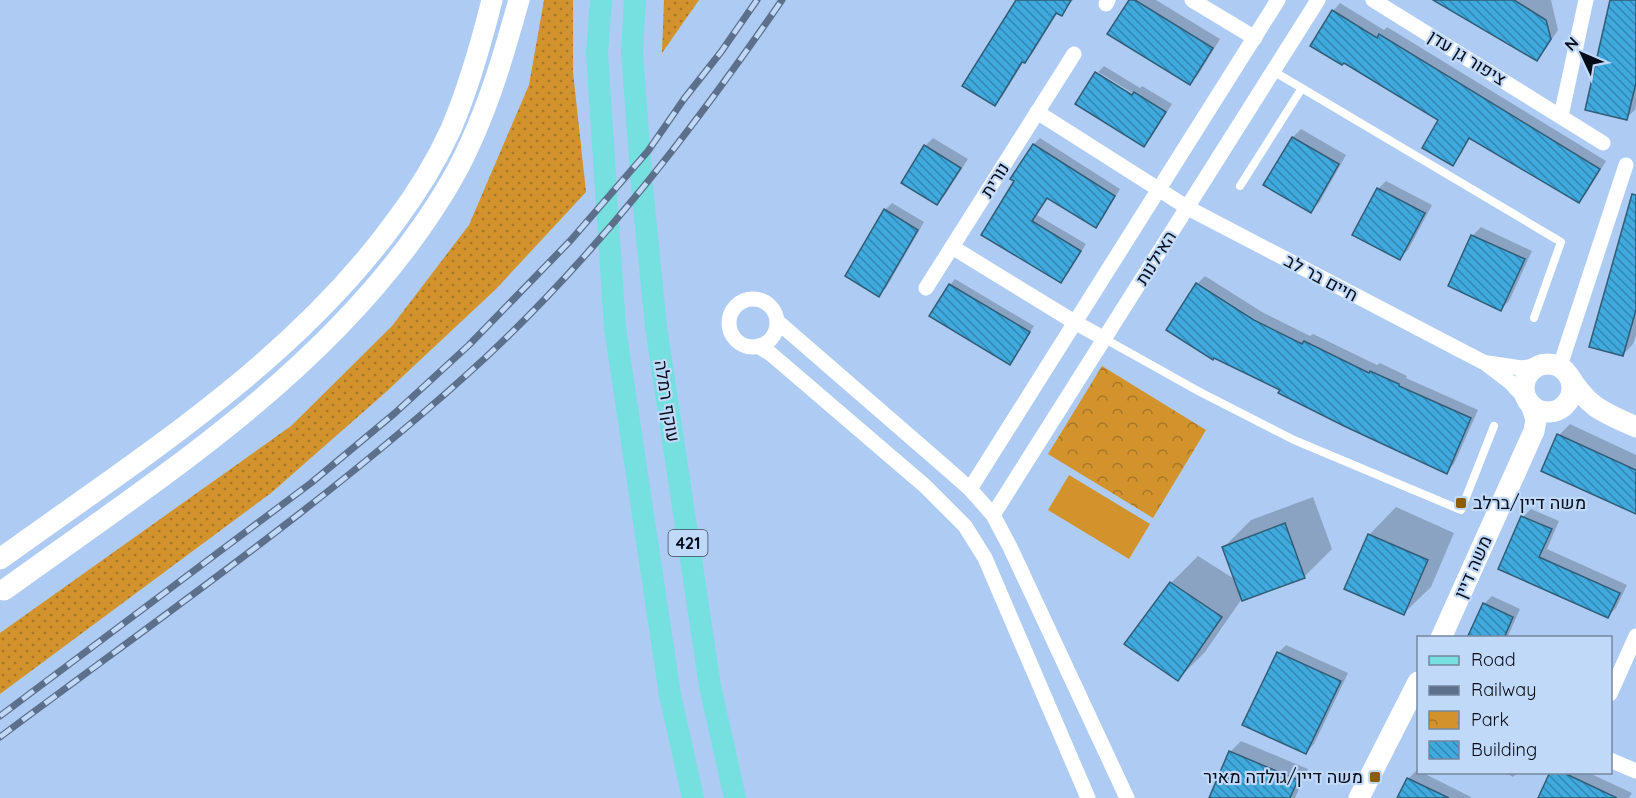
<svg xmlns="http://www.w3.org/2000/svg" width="1636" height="798" font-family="Quicksand,Heebo,sans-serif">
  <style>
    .grass { fill: url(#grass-dots) }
    .park { fill: url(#park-crowns) }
    .pitch { fill: #d2932d }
    .shadow { fill: #0003 }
    .building { fill: url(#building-back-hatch); stroke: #315d76; stroke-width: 1.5 }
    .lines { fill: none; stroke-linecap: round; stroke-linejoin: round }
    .lane { stroke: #fff; stroke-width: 8 }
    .street { stroke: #fff; stroke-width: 15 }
    .secondary { stroke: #fff; stroke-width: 21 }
    .primary { stroke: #76dfdf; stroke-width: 22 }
    .rail-casing { stroke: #5d708b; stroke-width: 7 }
    .rail { stroke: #c1d9f8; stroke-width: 4.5; stroke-dasharray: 14; stroke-linecap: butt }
    .poi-dot { fill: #8c5d03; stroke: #c1d9f8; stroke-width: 2 }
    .labels { text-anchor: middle; stroke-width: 4.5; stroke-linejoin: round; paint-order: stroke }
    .shield { fill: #c1d9f8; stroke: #3d4a5c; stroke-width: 1.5 }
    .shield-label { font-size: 16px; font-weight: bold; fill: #040c19 }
    .street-label { font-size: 18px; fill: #040c19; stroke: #c1d9f8 }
    .poi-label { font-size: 18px; fill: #040c19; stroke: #c1d9f8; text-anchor: start }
  </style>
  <defs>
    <pattern id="grass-dots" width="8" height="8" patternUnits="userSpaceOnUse" patternTransform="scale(1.5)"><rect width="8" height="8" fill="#d2932d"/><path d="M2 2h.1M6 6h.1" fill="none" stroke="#a87626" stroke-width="1.8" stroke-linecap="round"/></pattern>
    <pattern id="park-crowns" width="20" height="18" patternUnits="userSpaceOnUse" patternTransform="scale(1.5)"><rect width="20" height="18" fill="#d2932d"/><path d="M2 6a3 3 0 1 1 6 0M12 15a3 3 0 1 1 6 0" fill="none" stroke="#a87626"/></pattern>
    <pattern id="building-back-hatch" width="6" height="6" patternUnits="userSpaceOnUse" patternTransform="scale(1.5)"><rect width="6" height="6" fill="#40a9de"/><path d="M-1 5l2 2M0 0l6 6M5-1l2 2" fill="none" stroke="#3388b3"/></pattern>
  </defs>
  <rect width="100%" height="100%" fill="#aeccf3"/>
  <g class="grass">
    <polygon points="544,0 573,0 573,72 586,192 496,289 386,392 271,493 0,694 0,633 291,426 392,326 469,225 529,85"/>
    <polygon points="664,0 699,0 662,53"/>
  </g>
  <polygon class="park" points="1102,366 1206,430 1153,518 1048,454"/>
  <polygon class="pitch" points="1069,475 1150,524 1129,559 1048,510"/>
  <g class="shadow">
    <polygon points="1027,0 1073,0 1061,14 1058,12 1032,54 1024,61 1002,97 994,104"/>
    <polygon points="1130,0 1156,0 1220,39 1198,75 1190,83"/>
    <polygon points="1435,0 1551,0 1558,30 1544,51 1537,59"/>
    <polygon points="1340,3 1384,30 1387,27 1606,161 1586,194 1579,201 1471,137 1460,156 1453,164 1440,119 1333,11"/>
    <polygon points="1636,56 1636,104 1635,110 1626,118"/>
    <polygon points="1104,66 1140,88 1142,86 1172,104 1151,138 1144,145 1139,97 1098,72"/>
    <polygon points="1301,129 1346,155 1319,203 1310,211 1293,137"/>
    <polygon points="933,138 968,159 945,195 937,203 925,146"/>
    <polygon points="1040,138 1120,189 1102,220 1095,226 1048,197 1037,215 1086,244 1067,275 1061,281 983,234 1016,181 1012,179 1034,144"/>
    <polygon points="1386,181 1432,205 1408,250 1399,258 1378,189"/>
    <polygon points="1636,196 1636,335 1633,344 1623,355"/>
    <polygon points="892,203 924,222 886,288 879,295 885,210"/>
    <polygon points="1481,227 1532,251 1509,301 1501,309 1449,285 1473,235"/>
    <polygon points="1205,276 1262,312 1310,336 1313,334 1377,365 1380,363 1407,376 1406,378 1478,410 1454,464 1446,472 1282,389 1259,326 1261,323 1198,283"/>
    <polygon points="955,279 1034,326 1010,363 950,285"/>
    <polygon points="1570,424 1636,455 1636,513 1559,435"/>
    <polygon points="1313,497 1332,549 1305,576 1241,600 1205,652 1178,679 1127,644 1171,583 1198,556 1236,580 1224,547 1251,520"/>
    <polygon points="1396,507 1454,533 1431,587 1403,614 1369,535"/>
    <polygon points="1531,509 1559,521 1547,549 1627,585 1616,608 1608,616 1500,568 1523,517"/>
    <polygon points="1492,596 1520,609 1508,636 1511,638 1469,638 1484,604"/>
    <polygon points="1286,645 1348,673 1314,744 1306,752 1278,653"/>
    <polygon points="1241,741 1308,769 1295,798 1210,798 1230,752"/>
    <polygon points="1417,770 1471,797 1470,798 1403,798 1408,779"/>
    <polygon points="1504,772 1518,772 1513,777"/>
    <polygon points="1552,772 1587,772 1632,793 1629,798 1540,798"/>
  </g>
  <g class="building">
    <polygon points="1016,0 1071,0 1062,16 1056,13 1025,63 1022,62 995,106 962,86"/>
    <polygon points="1129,0 1135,0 1213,48 1190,85 1107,34"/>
    <polygon points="1433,0 1514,0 1546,20 1551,39 1537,61"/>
    <polygon points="1610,0 1636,0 1636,83 1627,120 1585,110"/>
    <polygon points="1332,10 1377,38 1379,34 1600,169 1579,203 1469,138 1453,166 1422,148 1438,120 1344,63 1342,65 1310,46"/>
    <polygon points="1095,72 1132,95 1134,92 1166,112 1144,147 1075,104"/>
    <polygon points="1292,137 1339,164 1311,213 1263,185"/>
    <polygon points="1033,144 1115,196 1096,228 1047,198 1032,221 1081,251 1061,283 981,235 1014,181 1010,179"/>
    <polygon points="924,145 961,168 937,205 901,183"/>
    <polygon points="1377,188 1425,213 1400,260 1352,235"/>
    <polygon points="1632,194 1636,195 1636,310 1623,356 1589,347"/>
    <polygon points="884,209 918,230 879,297 845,276"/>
    <polygon points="1471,235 1525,259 1501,311 1448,286"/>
    <polygon points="1196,283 1254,320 1302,344 1304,341 1369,373 1370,371 1399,384 1399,386 1471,418 1447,474 1344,426 1278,393 1280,390 1214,358 1213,360 1166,330"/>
    <polygon points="949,284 1030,332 1010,365 929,316"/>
    <polygon points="1557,434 1636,470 1636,514 1541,471"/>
    <polygon points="1521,516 1552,529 1539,557 1620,593 1608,618 1498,569"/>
    <polygon points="1285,523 1305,578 1242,601 1222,547"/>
    <polygon points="1368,534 1428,560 1404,615 1344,589"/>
    <polygon points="1170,582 1222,617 1178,681 1124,644"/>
    <polygon points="1483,603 1513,617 1504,638 1467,638"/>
    <polygon points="1277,652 1341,681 1306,754 1242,725"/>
    <polygon points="1229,751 1298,780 1290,798 1209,798"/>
    <polygon points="1550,772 1562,772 1617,798 1538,798"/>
    <polygon points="1407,778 1449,798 1397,798"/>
  </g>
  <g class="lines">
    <g class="lane">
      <polyline points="1273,71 1561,242 1534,318"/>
      <polyline points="1240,186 1302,88"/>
      <polyline points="1105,339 1200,392 1294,440 1461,510 1494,426"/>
    </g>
    <g class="street">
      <polyline points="1192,0 1255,38"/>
      <polyline points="1373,0 1603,143"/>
      <polyline points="1106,4 1108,0"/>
      <polyline points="1037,112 1188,208 1485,363 1510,382 1527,400"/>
      <polyline points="1561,116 1586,0"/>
      <polyline points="952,247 1076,323 1105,339"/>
      <polyline points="926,288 1074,54"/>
      <circle cx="753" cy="323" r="24"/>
      <polyline points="778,322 944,466 970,489 993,515 1010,547 1127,798"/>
      <polyline points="758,346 771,354 925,486 965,526 985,558 1088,798"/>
      <polyline points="1488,363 1521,368 1535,366"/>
      <polyline points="1560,366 1626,165"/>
      <polyline points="970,489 1278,0"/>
      <polyline points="993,515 1318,0"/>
      <polyline points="1610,694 1636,636"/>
      <polyline points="1610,760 1636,771"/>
    </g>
    <g class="secondary">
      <circle cx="1548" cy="388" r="24"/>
      <path d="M1569,376C1589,408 1603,412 1636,427"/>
      <path d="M0,559C140,458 292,363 395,222C416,194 436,162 451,129C469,87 481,44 492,0"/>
      <path d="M4,590C148,486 303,388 410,243C432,213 454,180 469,146C491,99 505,50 519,0"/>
      <polyline points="1441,638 1534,431 1536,420 1532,407"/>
      <polyline points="1359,798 1418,682"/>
    </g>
    <g class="primary">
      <polyline points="601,0 597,53 615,328 670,695 693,798"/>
      <polyline points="635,0 632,52 642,187 656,327 710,686 735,798"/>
    </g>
    <defs>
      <g id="rail">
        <polyline points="0,716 311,483 395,413 469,345 571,240 648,151 684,99 721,52 757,0"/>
        <path d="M0,737C163,615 334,497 484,359C598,253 694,128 782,0"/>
      </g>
    </defs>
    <use href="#rail" class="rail-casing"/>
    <use href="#rail" class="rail"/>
  </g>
  <g class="poi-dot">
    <rect x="1455" y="497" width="12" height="12" rx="3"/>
    <rect x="1369" y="771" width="12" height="12" rx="3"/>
  </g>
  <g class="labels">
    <rect class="shield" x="668.5" y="530" width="39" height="26" rx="4.5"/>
    <g class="shield-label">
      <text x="688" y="549">421</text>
    </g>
    <g class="street-label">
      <text transform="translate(1467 58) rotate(32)" y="6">ציפור גן עדן</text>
      <text transform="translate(995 180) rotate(-58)" y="6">נורית</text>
      <text transform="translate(1156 258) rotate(-58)" y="6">האילנות</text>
      <text transform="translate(1321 278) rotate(28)" y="6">חיים בר לב</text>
      <text transform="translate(667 401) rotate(81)" y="6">עוקף רמלה</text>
      <text transform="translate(1473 567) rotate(-66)" y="6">משה דיין</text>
    </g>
    <g class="poi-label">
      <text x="1473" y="509">משה דיין/ברלב</text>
      <text x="1363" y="783" text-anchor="end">משה דיין/גולדה מאיר</text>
    </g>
  </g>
  <rect x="1417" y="636" width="195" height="138" fill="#c1d9f8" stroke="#75879f" stroke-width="1.5"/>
  <rect x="1429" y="656" width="30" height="9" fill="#76dfdf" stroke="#75879f" stroke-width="1.5"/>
  <text x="1471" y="666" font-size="18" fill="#040c19">Road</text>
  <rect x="1429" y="686" width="30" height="9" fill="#5d708b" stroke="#75879f" stroke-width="1.5"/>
  <text x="1471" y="696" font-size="18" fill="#040c19">Railway</text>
  <rect x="1429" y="711" width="30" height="18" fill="url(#park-crowns)" stroke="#75879f" stroke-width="1.5"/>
  <text x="1471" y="726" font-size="18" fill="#040c19">Park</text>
  <rect x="1429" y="741" width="30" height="18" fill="url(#building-back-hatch)" stroke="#75879f" stroke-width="1.5"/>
  <text x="1471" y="756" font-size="18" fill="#040c19">Building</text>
  <g transform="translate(1582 54) rotate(314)" stroke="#c1d9f8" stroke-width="4.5" paint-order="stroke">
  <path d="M0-4.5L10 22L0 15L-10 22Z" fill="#040c19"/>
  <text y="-9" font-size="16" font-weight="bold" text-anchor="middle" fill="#040c19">N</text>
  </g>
</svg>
